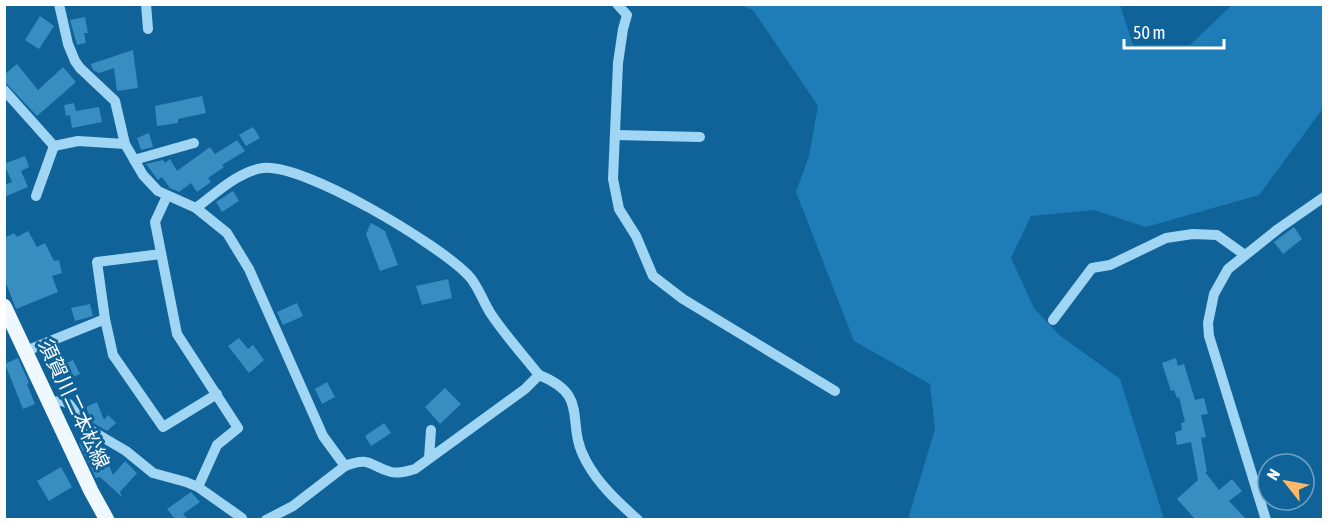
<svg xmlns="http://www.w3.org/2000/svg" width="1328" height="524" font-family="'Asap Condensed','Noto Sans JP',sans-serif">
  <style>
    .green { fill: #1e7db7 }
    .building { fill: #388dc1 }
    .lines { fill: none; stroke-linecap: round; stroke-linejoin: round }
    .minor { stroke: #a1d5f4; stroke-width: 10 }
    .major { stroke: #eff8ff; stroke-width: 15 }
    .labels { text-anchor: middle; stroke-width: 6; stroke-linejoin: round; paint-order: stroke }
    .street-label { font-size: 20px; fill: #fff; stroke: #106399 }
  </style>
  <rect width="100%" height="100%" fill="#106399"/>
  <polygon class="green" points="740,5 1120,5 1133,45 1190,45 1232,5 1323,5 1324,104 1321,111 1259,195 1146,227 1094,210 1031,216 1011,258 1034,308 1059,335 1120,379 1164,519 908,519 935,429 930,384 854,341 796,192 809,156 818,106 753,10"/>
  <g class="building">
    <polygon points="40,16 54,26 39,49 25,40"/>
    <polygon points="85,17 88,33 84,33 86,43 77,45 70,20"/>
    <polygon points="133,50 138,88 117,91 114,68 99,73 93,70 91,64"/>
    <polygon points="17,64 38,90 63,67 76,82 37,116 4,81 4,75"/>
    <polygon points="202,96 206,113 178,119 178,123 157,126 155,106"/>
    <polygon points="74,103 76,111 99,107 102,122 72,128 70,115 66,116 64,105"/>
    <polygon points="253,127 260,138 246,146 239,135"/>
    <polygon points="149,133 153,147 141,150 137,138"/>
    <polygon points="237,140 245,151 222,165 224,167 208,178 211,182 197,192 191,183 179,192 170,188 162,177 158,180 146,164 163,160 165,163 170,159 177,171 210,147 215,154"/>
    <polygon points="25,156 29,167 21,171 28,187 4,197 4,185 12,182 4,164"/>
    <polygon points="233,191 239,201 222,212 216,202"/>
    <polygon points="371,223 385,231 398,265 380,271 366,234"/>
    <polygon points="1294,227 1302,239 1283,254 1274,242"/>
    <polygon points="28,231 37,247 45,243 54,261 59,260 62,273 52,276 58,292 16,309 4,278 4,238 14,233 17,237"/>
    <polygon points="448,279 452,298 422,305 416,286"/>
    <polygon points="297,303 303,316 283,325 277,312"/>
    <polygon points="90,304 93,316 75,321 71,308"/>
    <polygon points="239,338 248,349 253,345 264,360 249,373 228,346"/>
    <polygon points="18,358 29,383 27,384 35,404 23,409 5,364"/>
    <polygon points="1176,358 1178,366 1184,364 1195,400 1204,398 1208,414 1201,415 1206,437 1201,438 1207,472 1205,472 1219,490 1232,479 1242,491 1229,501 1246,519 1195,519 1177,499 1198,480 1191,442 1177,445 1175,432 1182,430 1181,423 1185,422 1179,397 1177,398 1174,390 1171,391 1162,363"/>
    <polygon points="73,360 80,374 61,382 55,368"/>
    <polygon points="327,382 335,397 322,404 315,389"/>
    <polygon points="445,388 461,404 440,424 425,407"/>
    <polygon points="97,402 104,420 108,415 116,423 107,431 92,422 86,407"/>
    <polygon points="384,423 391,433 371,446 365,436"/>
    <polygon points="89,438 94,441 104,461 107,460 113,475 125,461 137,473 120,492 122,497 100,477 96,478 79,443"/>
    <polygon points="61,467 72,487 49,501 37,481"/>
    <polygon points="191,492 200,502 183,514 188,519 175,519 167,509"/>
  </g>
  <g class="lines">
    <g class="minor">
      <polyline points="59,4 68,44 75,61 80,68 115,101 125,144 143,175 158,191 196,208 227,233 249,269 323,436 345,466 293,506 266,520"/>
      <polyline points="146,4 148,29"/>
      <polyline points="617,4 627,15 623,29 618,63 613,179 619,209 636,236 653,276 683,299 835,391"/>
      <polyline points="4,90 54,146 78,141 125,144"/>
      <polyline points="615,135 700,137"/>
      <polyline points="134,160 194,143"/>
      <polyline points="36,196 54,146"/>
      <polyline points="167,196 155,222 177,334 238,428 217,445 198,487"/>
      <path d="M196,208C215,194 239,171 263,168C304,163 438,244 468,275C478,285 483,302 491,314C505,335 523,355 539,375L525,389L415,469C407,471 399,474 391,472C369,466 371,456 345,466"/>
      <polyline points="161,254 97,262 105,319 113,355 163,427 217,394"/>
      <polyline points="1053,320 1092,268 1110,265 1166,238 1193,234 1217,235 1245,255"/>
      <polyline points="26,351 105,319"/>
      <path d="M539,375C592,396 564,422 586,461C599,485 618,502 638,520"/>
      <polyline points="50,402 62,401 69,404 87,428 126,451 153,473 186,482 198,487 242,518"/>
      <polyline points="429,458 431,430"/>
      <polyline points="1266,520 1209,336 1208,323 1214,294 1228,269 1278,229 1324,197"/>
    </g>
    <polyline class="major" points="4,306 91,491 107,520"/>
  </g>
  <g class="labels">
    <g class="street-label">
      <text transform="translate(74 404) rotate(65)" y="7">須賀川二本松線</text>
    </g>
  </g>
  <rect width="1328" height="524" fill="none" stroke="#ffffff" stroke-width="12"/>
  <g transform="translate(1286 482) rotate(301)"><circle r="28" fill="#106399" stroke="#70a1c2" stroke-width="1.5"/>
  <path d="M0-4.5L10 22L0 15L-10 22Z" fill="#ffb865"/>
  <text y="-9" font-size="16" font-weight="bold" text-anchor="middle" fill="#ffffff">N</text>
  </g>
  <path d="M1124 39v9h100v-9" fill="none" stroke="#ffffff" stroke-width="3"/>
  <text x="1133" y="39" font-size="18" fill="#ffffff" stroke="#106399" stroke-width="4.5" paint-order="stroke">50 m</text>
</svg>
